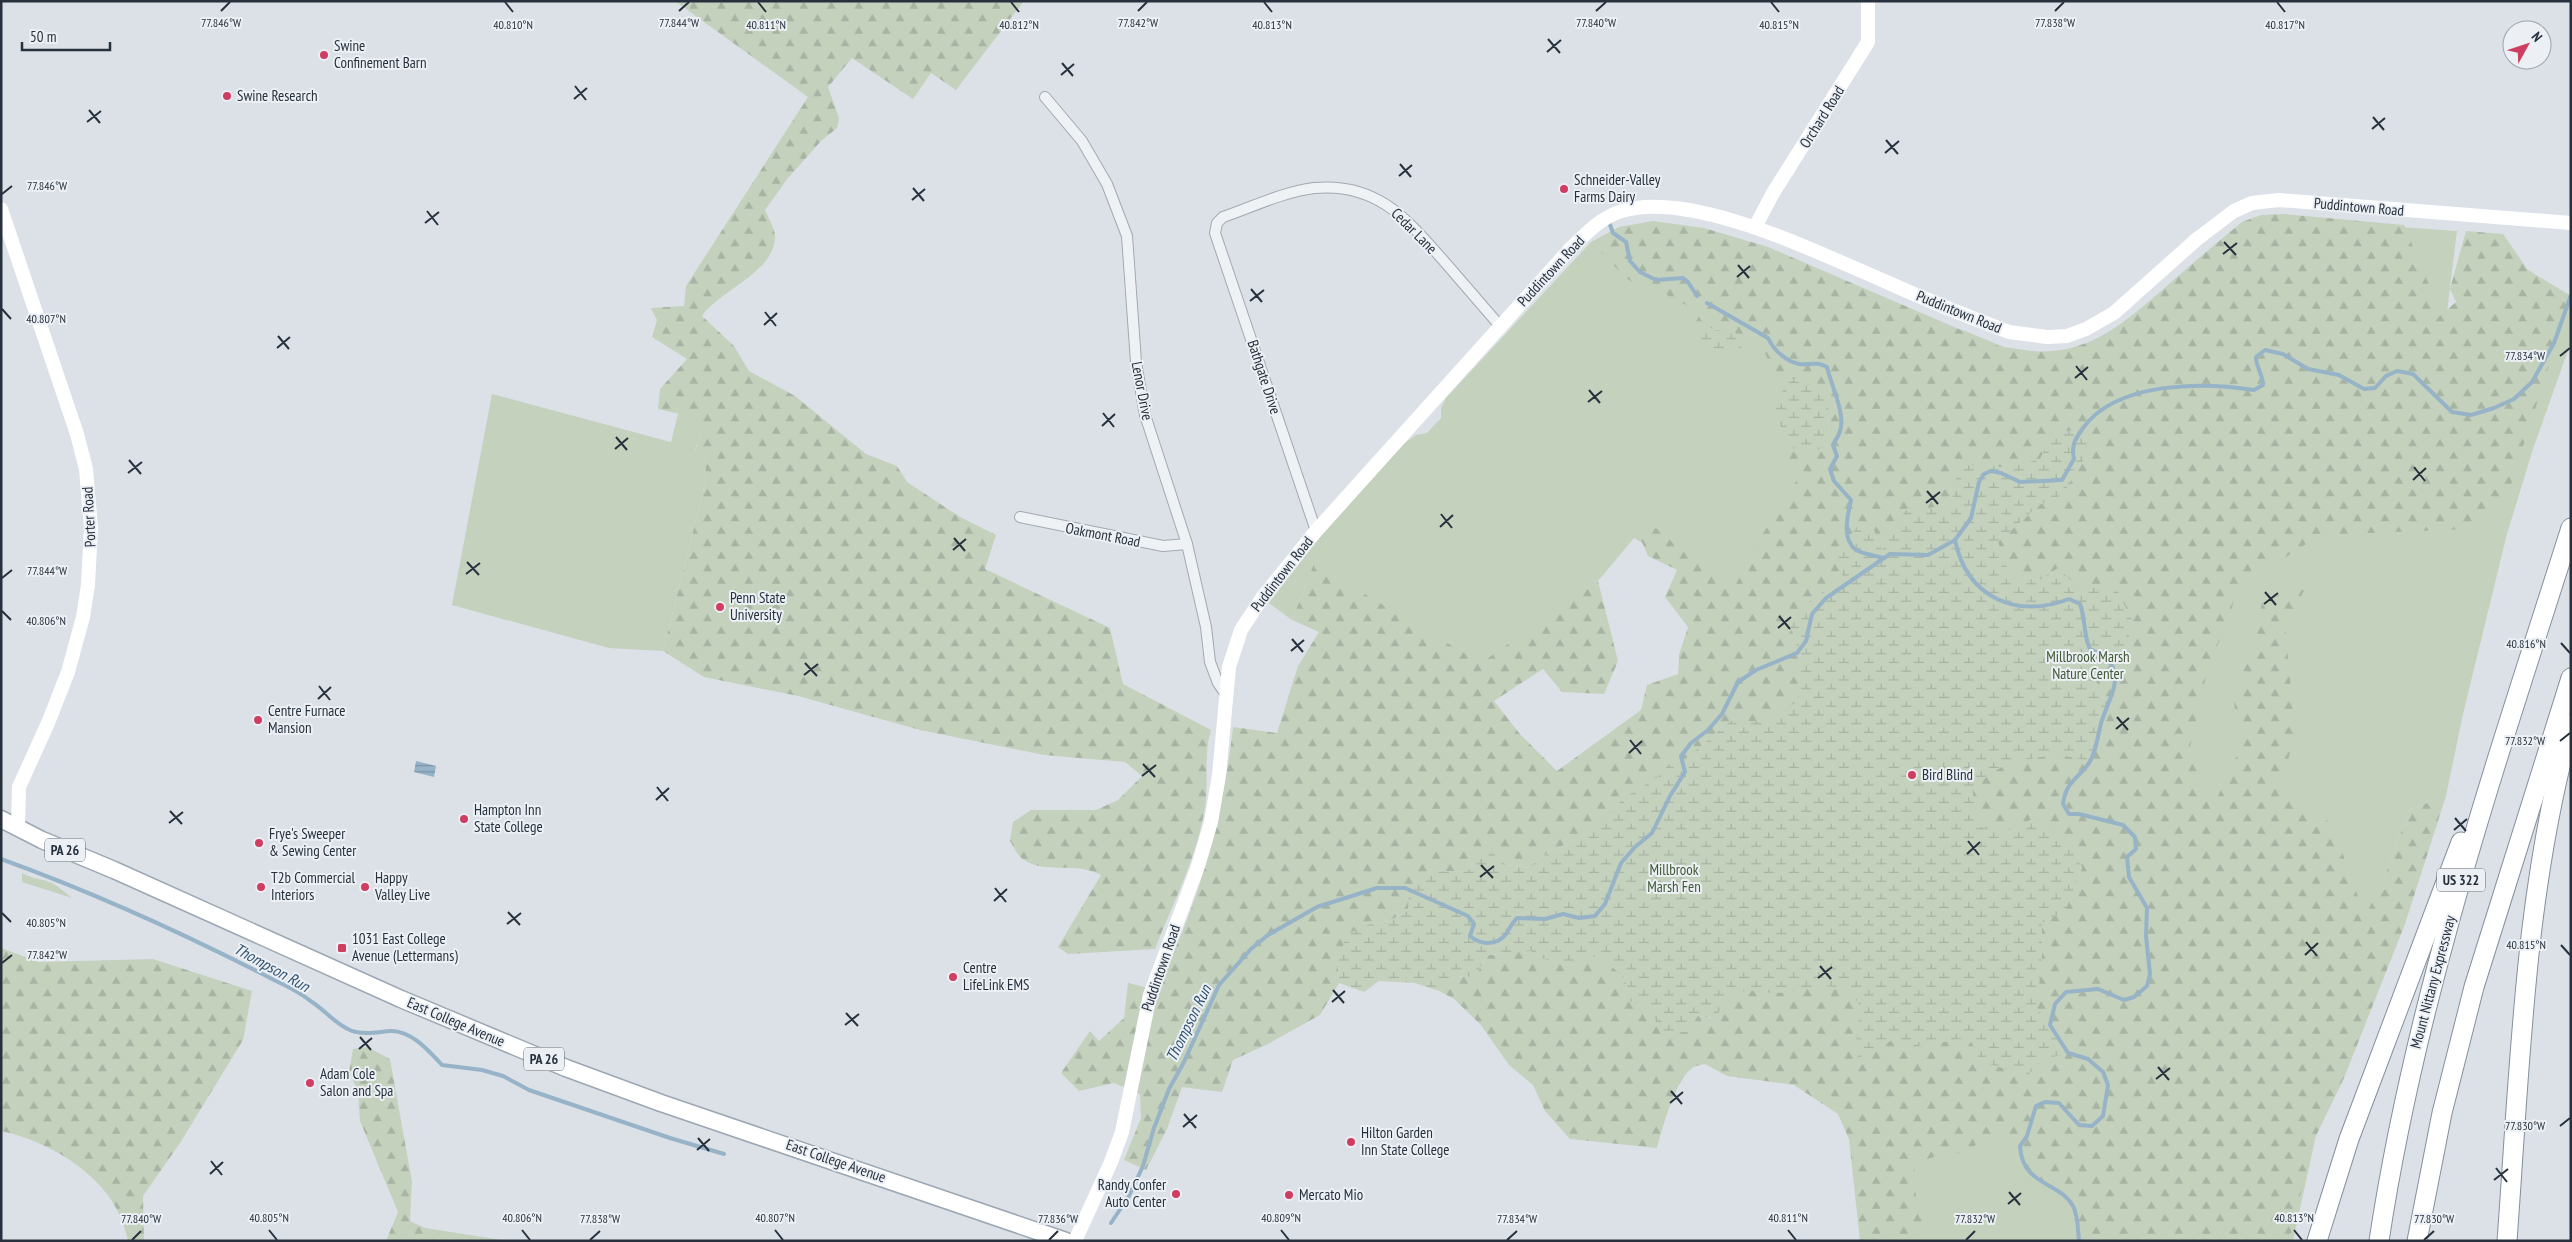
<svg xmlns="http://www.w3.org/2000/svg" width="2572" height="1242" font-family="'PT Sans Narrow',sans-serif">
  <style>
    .green { fill: #c4d1bd }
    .forest { fill: url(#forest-firs) }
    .wetland { fill: url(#wetland-marsh) }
    .water { fill: url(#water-rules) }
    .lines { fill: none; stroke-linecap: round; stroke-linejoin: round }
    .stream { stroke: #96b3c8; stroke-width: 4 }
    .street-casing { stroke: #a2a9b1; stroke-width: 12 }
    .primary-casing { stroke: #9ca7b3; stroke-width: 19 }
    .highway-casing { stroke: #84909d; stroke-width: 21 }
    .street { stroke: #eff2f5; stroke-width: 10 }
    .secondary { stroke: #fff; stroke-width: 14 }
    .primary { stroke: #fff; stroke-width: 16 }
    .highway { stroke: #fff; stroke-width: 19 }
    .ticks { fill: none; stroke: #26313d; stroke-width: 2 }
    .poi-dot { fill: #cf3e61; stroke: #ecf0f5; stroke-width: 2 }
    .labels { text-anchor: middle; stroke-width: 4; stroke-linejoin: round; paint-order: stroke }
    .shield { fill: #ecf0f5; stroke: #616a74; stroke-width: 1 }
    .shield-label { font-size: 14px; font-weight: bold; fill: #26313d }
    .poi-label { font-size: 15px; fill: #26313d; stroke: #ecf0f5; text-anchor: start }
    .street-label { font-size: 15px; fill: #26313d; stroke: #ecf0f5 }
    .park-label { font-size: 15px; fill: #3e5933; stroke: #ecf0f5 }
    .water-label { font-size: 16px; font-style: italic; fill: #305371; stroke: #ecf0f5 }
    .ticks-label { font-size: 12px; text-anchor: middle; fill: #26313d; stroke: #ecf0f5; stroke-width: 4; stroke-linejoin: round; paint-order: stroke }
  </style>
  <defs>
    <pattern id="forest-firs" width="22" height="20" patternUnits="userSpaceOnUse" patternTransform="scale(1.25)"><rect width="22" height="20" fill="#c4d1bd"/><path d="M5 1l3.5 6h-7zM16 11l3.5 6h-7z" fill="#a8b4a3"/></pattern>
    <pattern id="wetland-marsh" width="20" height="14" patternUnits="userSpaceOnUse" patternTransform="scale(1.25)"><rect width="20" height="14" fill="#c4d1bd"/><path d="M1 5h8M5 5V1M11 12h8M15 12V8" fill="none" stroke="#a8b4a3"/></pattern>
    <pattern id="water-rules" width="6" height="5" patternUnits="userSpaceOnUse" patternTransform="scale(1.25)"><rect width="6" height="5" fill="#96b3c8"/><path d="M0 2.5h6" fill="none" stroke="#7a92a4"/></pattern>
  </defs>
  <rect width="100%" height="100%" fill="#dce1e7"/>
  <g class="green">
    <polygon points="2258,217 2457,231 2420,531 2554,343 2571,296 2571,342 2533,449 2507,534 2463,714 2446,796 2409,810 2384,879 2365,917 2364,914 2293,1241 1867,1241 1835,1036 1489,982 1626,756 1760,609 1634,538 1598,581 1563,606 1474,691 1306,584 1292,620 1269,603 1314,544 1402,445 1416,435 1427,433 1441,418 1441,408 1446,398 1591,242 1596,246 1965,331 2004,347 2051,354 2092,348"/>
    <polygon points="492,394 671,442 678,414 684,414 701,431 695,450 705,456 706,480 663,651 609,648 452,605"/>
    <path d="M22,873C34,880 41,878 52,883C59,887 66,893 72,898L22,882Z"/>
    <polygon points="425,1228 508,1241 414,1241"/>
  </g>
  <g class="forest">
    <path d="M675,1H1024L956,90L931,73L913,99L852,58L828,87L839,118L837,128L822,140L788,178L765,210C768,217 774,227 775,235C777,271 719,291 702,316L734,346L749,371L795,396L866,454L897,466L907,482L960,517L996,535L985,569L1110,628L1123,684L1211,730C1203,756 1209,781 1205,807C1198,855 1173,903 1155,949L1068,954L1058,947L1101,875C1075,861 1048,875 1024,860C1018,857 1014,847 1010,841L1013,822L1031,810H1096L1118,800L1142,776L1125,762L1044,755L920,730L798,696L704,677L663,651L706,480L705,456L695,451L701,431L684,415L658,409L660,389L687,359L652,337L657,320L651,308L684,306L686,286L808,97Z"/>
    <path d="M2284,214L2404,225L2435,299L2427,327L2456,302L2450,289L2466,231L2503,234L2528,270L2571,296L2510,488L2467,529L2320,535L2238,588L2226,627L2209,663L2189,751L2211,811L2240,749L2233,694L2249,658L2263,599L2305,589L2285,625L2295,731L2282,787L2332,824L2365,916L2384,879L2409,810L2446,796L2405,924L2344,1078L2314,1140L2289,1241H2079C2077,1230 2078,1216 2073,1206C2059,1182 2022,1187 2020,1146L1999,1139L1983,1141L1963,1152L1939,1155L1914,1164L1916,1196L1931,1220L1923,1241H1860L1849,1139L1838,1114L1794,1085L1727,1076L1705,1064C1701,1065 1694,1066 1691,1069C1675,1081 1662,1129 1657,1148L1570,1139L1545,1111L1533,1085L1509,1065L1481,1025L1454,999L1439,991L1455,976L1475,977L1487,955L1531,951L1541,958L1566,966L1591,955L1615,968L1629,986L1699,1016L1714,1018C1720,1011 1727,1000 1734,995C1747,987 1759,993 1773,993C1804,993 1835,972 1860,1004V1015L1857,1030L1858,1059L1892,1040L1922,1046L1969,1037L2044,1059L2066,1055L2036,1007L2042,954V923L2065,911L2082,868L2073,844L2036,818L1999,833L1978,826L1972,787L2007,763L2057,754L2089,761L2108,702L2097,688L2094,651L2121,665L2133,622L2078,588L2058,568L2041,579L2017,580L2006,566L1998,542L2041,504L2057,498L2040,459L2007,468L1986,465L1954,485L1951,510L1935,507L1845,580L1817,595L1789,620L1801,660L1799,700L1769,721H1731L1683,761L1670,763L1658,777L1625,797L1589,833L1546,854L1529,868L1506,865L1490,852L1466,872L1435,871L1408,910L1390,921L1370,924L1338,961L1339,983L1320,1015L1266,1045L1233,1060L1222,1092L1182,1087L1167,1129L1146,1170L1124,1160L1141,1118L1140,1094L1114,1083L1079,1091L1061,1073L1090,1031L1099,1041L1124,1018L1128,983L1156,990C1198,907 1223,818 1233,727L1277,733L1298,666L1319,632L1292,620L1314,564L1481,663L1598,581L1618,661L1604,694L1562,692L1543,669L1494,701L1520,734L1557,771L1641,710L1647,685L1678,674L1679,655L1688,627L1665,597L1677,570L1648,556L1638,533L1656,528L1705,570L1735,586L1762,535L1804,469L1782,460L1780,451L1786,443L1795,450L1809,380C1782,379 1775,376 1764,351C1760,344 1759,340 1752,336L1748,343C1728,320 1711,334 1694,325L1701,313L1663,293L1645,290L1626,278L1591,242L1619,227L1653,221L1704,228L1768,247L2003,348C2076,361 2108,337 2160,292C2187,268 2214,245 2242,222L2261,215Z"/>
    <path d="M1,948L39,962L153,959L252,991L243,1040L180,1143L143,1196L144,1241H128C118,1182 56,1143 1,1131Z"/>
    <polygon points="367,1047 390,1059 412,1182 410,1221 453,1241 386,1241 398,1212 360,1121 358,1091 349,1072 353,1049"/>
  </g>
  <g class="wetland">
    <path d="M1718,330C1728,332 1744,334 1742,347C1725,356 1709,354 1696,338V333Z"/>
    <path d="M1788,379L1809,380L1829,402L1825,448C1784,457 1787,443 1775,409Z"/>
    <path d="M2089,430L2083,461L2066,489L2057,498L2040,504L1998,542L2006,566L2017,580L2041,579L2059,568L2078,588H2116L2133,622L2121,666L2094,652L2097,688L2108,702L2089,761L2057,754L2007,763L1972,787L1978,826L1999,833L2036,818L2073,844L2082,868L2065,911L2042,923V954L2037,1007L2066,1054L2044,1059L2027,1076L1980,1061L1969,1037L1922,1046L1892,1040L1858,1060C1857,1051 1856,1042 1857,1033C1857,1023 1864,1012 1858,1003C1841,972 1797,994 1772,993C1759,993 1746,987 1734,995C1726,1000 1720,1011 1714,1018L1698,1016L1687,1032L1661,1033L1650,1008L1630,1001C1629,974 1613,967 1591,955L1566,966L1541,958L1531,951L1487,955L1475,977L1455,976L1439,991L1415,983L1379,981L1364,992L1339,983L1338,961L1347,934L1370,924L1390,921L1408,910L1409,892L1435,871L1466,872L1490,851L1506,865L1529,868L1546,854L1589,833L1625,797L1658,777L1670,763L1683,761L1731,721H1769L1798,701L1801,660L1789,620L1817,595L1845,580L1833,559L1859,524L1872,525L1882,550L1905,511L1935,507L1951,510L1954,485L1961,465H1986L2007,468L2040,459L2053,431Z"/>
  </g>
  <polygon class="water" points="416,761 436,766 434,777 414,772"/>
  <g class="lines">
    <g class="stream">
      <polyline points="1609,222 1613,233 1626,242 1630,261 1640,272 1656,280 1683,278 1688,282 1697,296"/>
      <path d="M1707,303L1768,338C1773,349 1785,361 1799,364C1809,365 1817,361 1827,367C1831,385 1846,415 1840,431C1839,436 1835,440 1833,445L1837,456L1830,469L1834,481L1851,500C1848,514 1841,539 1856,550C1863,554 1876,556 1884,558"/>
      <path d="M1,859C95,893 187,935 276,981C289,987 301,993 312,1002C326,1011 336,1025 352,1031C365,1035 377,1032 390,1031C411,1030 429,1051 442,1065L482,1070L503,1076L529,1090L670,1138L724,1154"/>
      <path d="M1111,1223L1129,1196L1143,1166L1154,1128L1169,1089L1184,1062L1219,985L1251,949L1268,935L1317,907L1377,888H1405L1468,916L1474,924L1470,936C1480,945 1497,946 1506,934C1510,928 1511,924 1517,918L1545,919L1563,914L1579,918L1595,916L1605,904L1621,863L1635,847L1652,833L1670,796L1685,772L1681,756L1691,743L1708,730L1722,714L1738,682L1756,670L1797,653L1806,641L1812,614L1826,598L1890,554L1928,555L1955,540"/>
      <path d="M2079,1241C2078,1230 2078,1215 2073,1206C2059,1181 2022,1186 2020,1146L2027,1136L2036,1106L2045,1102L2059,1103L2079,1125L2092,1126L2103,1116L2108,1085L2103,1072L2088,1059L2068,1053L2050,1025L2055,1004L2066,992L2098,989L2124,1000L2134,997L2147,986L2150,974L2146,936L2147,908L2129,877L2127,857L2136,849L2135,837L2123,825L2079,814H2069L2063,804C2066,781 2077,780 2089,763C2096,753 2098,735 2101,723C2111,692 2132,667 2090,649C2083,634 2086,620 2080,604L2069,599C2016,619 1967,598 1955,540L1971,518L1979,482L1984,474L1991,471L2001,473L2020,482L2062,480L2074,459C2071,446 2075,439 2083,428C2117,381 2203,382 2254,390L2263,385C2263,375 2256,367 2256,357L2265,350L2283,354L2308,369L2339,375L2364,389L2375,388L2386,376L2397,371L2413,374L2452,412L2471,415L2494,408L2514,399L2532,382L2554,343L2571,295"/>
    </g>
    <defs>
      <g id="street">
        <polyline points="1045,97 1082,141 1107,184 1127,236 1136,362 1145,415 1187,544 1206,627 1210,662 1218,683 1227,696"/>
        <polyline points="1020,517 1163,546 1187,544"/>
        <path d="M1316,531L1215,233L1217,223L1223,217C1252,207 1283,192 1314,188C1376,182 1406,218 1443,260C1462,282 1481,304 1500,326"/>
      </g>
      <polyline id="primary" points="1,819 42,840 114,870 401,999 566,1068 661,1103 1066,1241"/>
      <g id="highway">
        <polyline points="2317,1241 2349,1139 2461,842"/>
        <path d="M2379,1241C2416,996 2496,763 2571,528"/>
        <polyline points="2417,1241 2442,1113 2474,987 2571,678"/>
        <path d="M2507,1241C2520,1068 2524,892 2571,724"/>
      </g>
    </defs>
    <use href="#street" class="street-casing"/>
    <use href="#primary" class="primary-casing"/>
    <use href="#highway" class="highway-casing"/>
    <use href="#street" class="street"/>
    <g class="secondary">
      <polyline points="1,209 77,434 86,469 91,528 88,585 83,617 68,672 48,723 19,787 18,827"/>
      <polyline points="1755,227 1773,193 1868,42 1868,1"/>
      <path d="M1075,1241L1111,1162L1122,1132L1150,995L1198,866L1211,822L1219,775L1229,667L1241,630L1262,598L1316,531L1571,248C1586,234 1599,219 1619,212C1688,188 1818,253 1882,280C1924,299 1966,316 2009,332L2047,337L2067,336L2086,329L2114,313L2197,239L2234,211L2252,203L2279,200L2571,223"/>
    </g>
    <use href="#primary" class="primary"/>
    <use href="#highway" class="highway"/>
  </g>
  <path class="ticks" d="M505,2L513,12M758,2L766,12M1011,2L1019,12M1264,2L1272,12M1771,2L1779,12M2277,2L2285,12M221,11L230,2M679,11L689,2M1138,11L1147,2M1596,11L1606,2M2055,11L2064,2M1548,39L1560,53M1547,52L1561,40M1062,63L1073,76M1061,75L1074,64M575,86L586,100M574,99L587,88M89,110L100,123M2373,117L2384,130M87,122L101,111M2372,129L2385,118M1886,140L1898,154M1885,153L1899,141M1400,164L1411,177M1399,176L1412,165M913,188L924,201M2,194L12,186M912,200L925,189M427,211L438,225M425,223L439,212M2224,242L2236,255M2223,254L2237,243M1738,265L1749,278M1737,277L1750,266M1251,289L1262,302M1250,301L1264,290M2,309L11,319M765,312L776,326M764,325L777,313M278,336L289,349M277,348L290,337M2560,356L2570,348M2076,366L2087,380M2075,378L2088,367M1589,390L1600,403M1588,402L1602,391M1103,413L1114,427M1102,426L1115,414M616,437L627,450M615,449L628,438M129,460L141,474M2414,467L2425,481M128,473L142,462M2413,480L2426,468M1927,491L1938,504M1926,503L1940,492M1441,514L1452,528M1440,527L1453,515M954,538L965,551M953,550L966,539M467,562L479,575M466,574L480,563M2,578L12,570M2265,592L2276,605M2264,604L2278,593M2,611L11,620M1779,616L1790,629M1778,628L1791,617M1292,639L1303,652M2561,643L2570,653M1291,651L1304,640M805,663L817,676M804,675L818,664M319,686L330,700M318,699L331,687M2117,717L2128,730M2116,729L2129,718M1630,740L1641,754M2560,741L2570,733M1629,753L1642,741M1143,764L1155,777M1142,776L1156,765M657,787L668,801M656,800L669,788M170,811L182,824M2455,818L2466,831M169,823L183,812M2454,830L2467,819M1968,841L1979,855M1967,854L1980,842M1481,865L1493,878M1480,877L1494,866M995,888L1006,902M994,901L1007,889M508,912L520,925M2,913L11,922M507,924L521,913M2306,942L2317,956M2561,945L2570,955M2305,955L2318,943M2,963L12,955M1820,966L1831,979M1818,978L1832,967M1333,990L1344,1003M1332,1002L1345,991M846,1013L858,1026M845,1025L859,1014M360,1037L371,1050M359,1049L372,1038M2158,1067L2169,1080M2156,1079L2170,1068M1671,1091L1682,1104M1670,1103L1683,1092M1184,1114L1196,1128M2560,1126L2570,1118M1183,1127L1197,1115M698,1138L709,1151M697,1150L710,1139M211,1161L222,1175M2496,1168L2507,1182M210,1174L223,1162M2494,1180L2508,1169M2009,1192L2020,1205M2008,1204L2021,1193M269,1230L277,1240M522,1230L530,1240M775,1230L783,1240M1281,1230L1289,1240M1788,1230L1796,1240M2294,1230L2302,1240M132,1240L141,1231M590,1240L600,1231M1049,1240L1058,1231M1507,1240L1517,1231M1966,1240L1975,1231M2424,1240L2434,1231"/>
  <g class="poi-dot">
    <circle cx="324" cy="55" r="5"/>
    <circle cx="227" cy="96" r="5"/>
    <circle cx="1564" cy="189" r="5"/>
    <circle cx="720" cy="607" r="5"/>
    <circle cx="258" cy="720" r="5"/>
    <circle cx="1912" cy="775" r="5"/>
    <circle cx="464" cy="819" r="5"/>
    <circle cx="259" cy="843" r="5"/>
    <circle cx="261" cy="887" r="5"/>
    <circle cx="365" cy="887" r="5"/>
    <rect x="337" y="943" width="10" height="10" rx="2.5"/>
    <circle cx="953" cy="977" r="5"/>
    <circle cx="310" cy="1083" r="5"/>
    <circle cx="1351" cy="1142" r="5"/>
    <circle cx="1176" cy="1194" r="5"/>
    <circle cx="1289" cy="1195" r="5"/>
  </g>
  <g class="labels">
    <g class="shield">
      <rect x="45" y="838.5" width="40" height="23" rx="4"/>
      <rect x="2437" y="868.5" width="48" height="23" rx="4"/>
      <rect x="524" y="1047.5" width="40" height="23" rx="4"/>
    </g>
    <g class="shield-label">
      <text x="65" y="855">PA 26</text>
      <text x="2461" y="885">US 322</text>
      <text x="544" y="1064">PA 26</text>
    </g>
    <g class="poi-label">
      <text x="334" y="51">Swine<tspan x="334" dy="17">Confinement Barn</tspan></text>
      <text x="237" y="101">Swine Research</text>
      <text x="1574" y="185">Schneider-Valley<tspan x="1574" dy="17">Farms Dairy</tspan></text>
      <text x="730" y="603">Penn State<tspan x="730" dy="17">University</tspan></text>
      <text x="268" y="716">Centre Furnace<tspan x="268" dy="17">Mansion</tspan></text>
      <text x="1922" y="780">Bird Blind</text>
      <text x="474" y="815">Hampton Inn<tspan x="474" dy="17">State College</tspan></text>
      <text x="269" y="839">Frye's Sweeper<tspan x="269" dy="17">&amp; Sewing Center</tspan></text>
      <text x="271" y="883">T2b Commercial<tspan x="271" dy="17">Interiors</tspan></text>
      <text x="375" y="883">Happy<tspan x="375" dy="17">Valley Live</tspan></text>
      <text x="352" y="944">1031 East College<tspan x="352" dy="17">Avenue (Lettermans)</tspan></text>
      <text x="963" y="973">Centre<tspan x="963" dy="17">LifeLink EMS</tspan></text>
      <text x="320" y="1079">Adam Cole<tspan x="320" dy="17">Salon and Spa</tspan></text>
      <text x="1361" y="1138">Hilton Garden<tspan x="1361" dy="17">Inn State College</tspan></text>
      <text x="1166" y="1190" text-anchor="end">Randy Confer<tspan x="1166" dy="17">Auto Center</tspan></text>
      <text x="1299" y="1200">Mercato Mio</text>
    </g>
    <g class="street-label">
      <text transform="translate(1822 117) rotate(-58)" y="5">Orchard Road</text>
      <text transform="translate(2359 207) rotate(5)" y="5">Puddintown Road</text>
      <text transform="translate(1414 231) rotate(45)" y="5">Cedar Lane</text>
      <text transform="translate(1551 271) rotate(-47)" y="5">Puddintown Road</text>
      <text transform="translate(1959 312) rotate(22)" y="5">Puddintown Road</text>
      <text transform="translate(1264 377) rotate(72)" y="5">Bathgate Drive</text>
      <text transform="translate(1142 391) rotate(79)" y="5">Lenor Drive</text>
      <text transform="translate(89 517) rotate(-93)" y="5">Porter Road</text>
      <text transform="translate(1103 535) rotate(11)" y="5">Oakmont Road</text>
      <text transform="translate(1282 574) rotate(-52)" y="5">Puddintown Road</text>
      <text transform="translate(1161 968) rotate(-71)" y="5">Puddintown Road</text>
      <text transform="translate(2433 982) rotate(-75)" y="5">Mount Nittany Expressway</text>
      <text transform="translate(456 1022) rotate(23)" y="5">East College Avenue</text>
      <text transform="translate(836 1161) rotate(19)" y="5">East College Avenue</text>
    </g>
    <g class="park-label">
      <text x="2088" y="662">Millbrook Marsh<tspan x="2088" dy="17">Nature Center</tspan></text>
      <text x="1674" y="875">Millbrook<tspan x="1674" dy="17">Marsh Fen</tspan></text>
    </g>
    <g class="water-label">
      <text transform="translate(272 967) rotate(29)" y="6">Thompson Run</text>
      <text transform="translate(1188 1023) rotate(-64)" y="6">Thompson Run</text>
    </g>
  </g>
  <g class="ticks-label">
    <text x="221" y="27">77.846°W</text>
    <text x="679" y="27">77.844°W</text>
    <text x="1138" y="27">77.842°W</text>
    <text x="1596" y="27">77.840°W</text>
    <text x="2055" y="27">77.838°W</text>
    <text x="513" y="29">40.810°N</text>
    <text x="766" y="29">40.811°N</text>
    <text x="1019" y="29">40.812°N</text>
    <text x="1272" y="29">40.813°N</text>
    <text x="1779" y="29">40.815°N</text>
    <text x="2285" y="29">40.817°N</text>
    <text x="47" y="190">77.846°W</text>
    <text x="46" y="323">40.807°N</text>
    <text x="2525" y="360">77.834°W</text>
    <text x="47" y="575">77.844°W</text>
    <text x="46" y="625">40.806°N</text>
    <text x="2526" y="648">40.816°N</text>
    <text x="2525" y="745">77.832°W</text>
    <text x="46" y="927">40.805°N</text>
    <text x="2526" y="949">40.815°N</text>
    <text x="47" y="959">77.842°W</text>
    <text x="2525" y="1130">77.830°W</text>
    <text x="269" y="1222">40.805°N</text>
    <text x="522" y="1222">40.806°N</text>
    <text x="775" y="1222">40.807°N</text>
    <text x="1281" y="1222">40.809°N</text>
    <text x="1788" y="1222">40.811°N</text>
    <text x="2294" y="1222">40.813°N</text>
    <text x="141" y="1223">77.840°W</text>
    <text x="600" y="1223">77.838°W</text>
    <text x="1058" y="1223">77.836°W</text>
    <text x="1517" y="1223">77.834°W</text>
    <text x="1975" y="1223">77.832°W</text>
    <text x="2434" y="1223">77.830°W</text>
  </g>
  <rect width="2572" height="1242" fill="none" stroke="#26313d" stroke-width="5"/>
  <g transform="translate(2527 45) rotate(50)"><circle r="24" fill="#ecf0f5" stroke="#9da4ab"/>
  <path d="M0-4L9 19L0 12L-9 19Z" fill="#cf3e61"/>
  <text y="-8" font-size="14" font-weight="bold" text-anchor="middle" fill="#26313d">N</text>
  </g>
  <path d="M22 42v8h88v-8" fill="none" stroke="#26313d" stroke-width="2.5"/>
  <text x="30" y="42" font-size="15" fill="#26313d" stroke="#ecf0f5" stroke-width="4" paint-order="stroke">50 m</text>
</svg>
